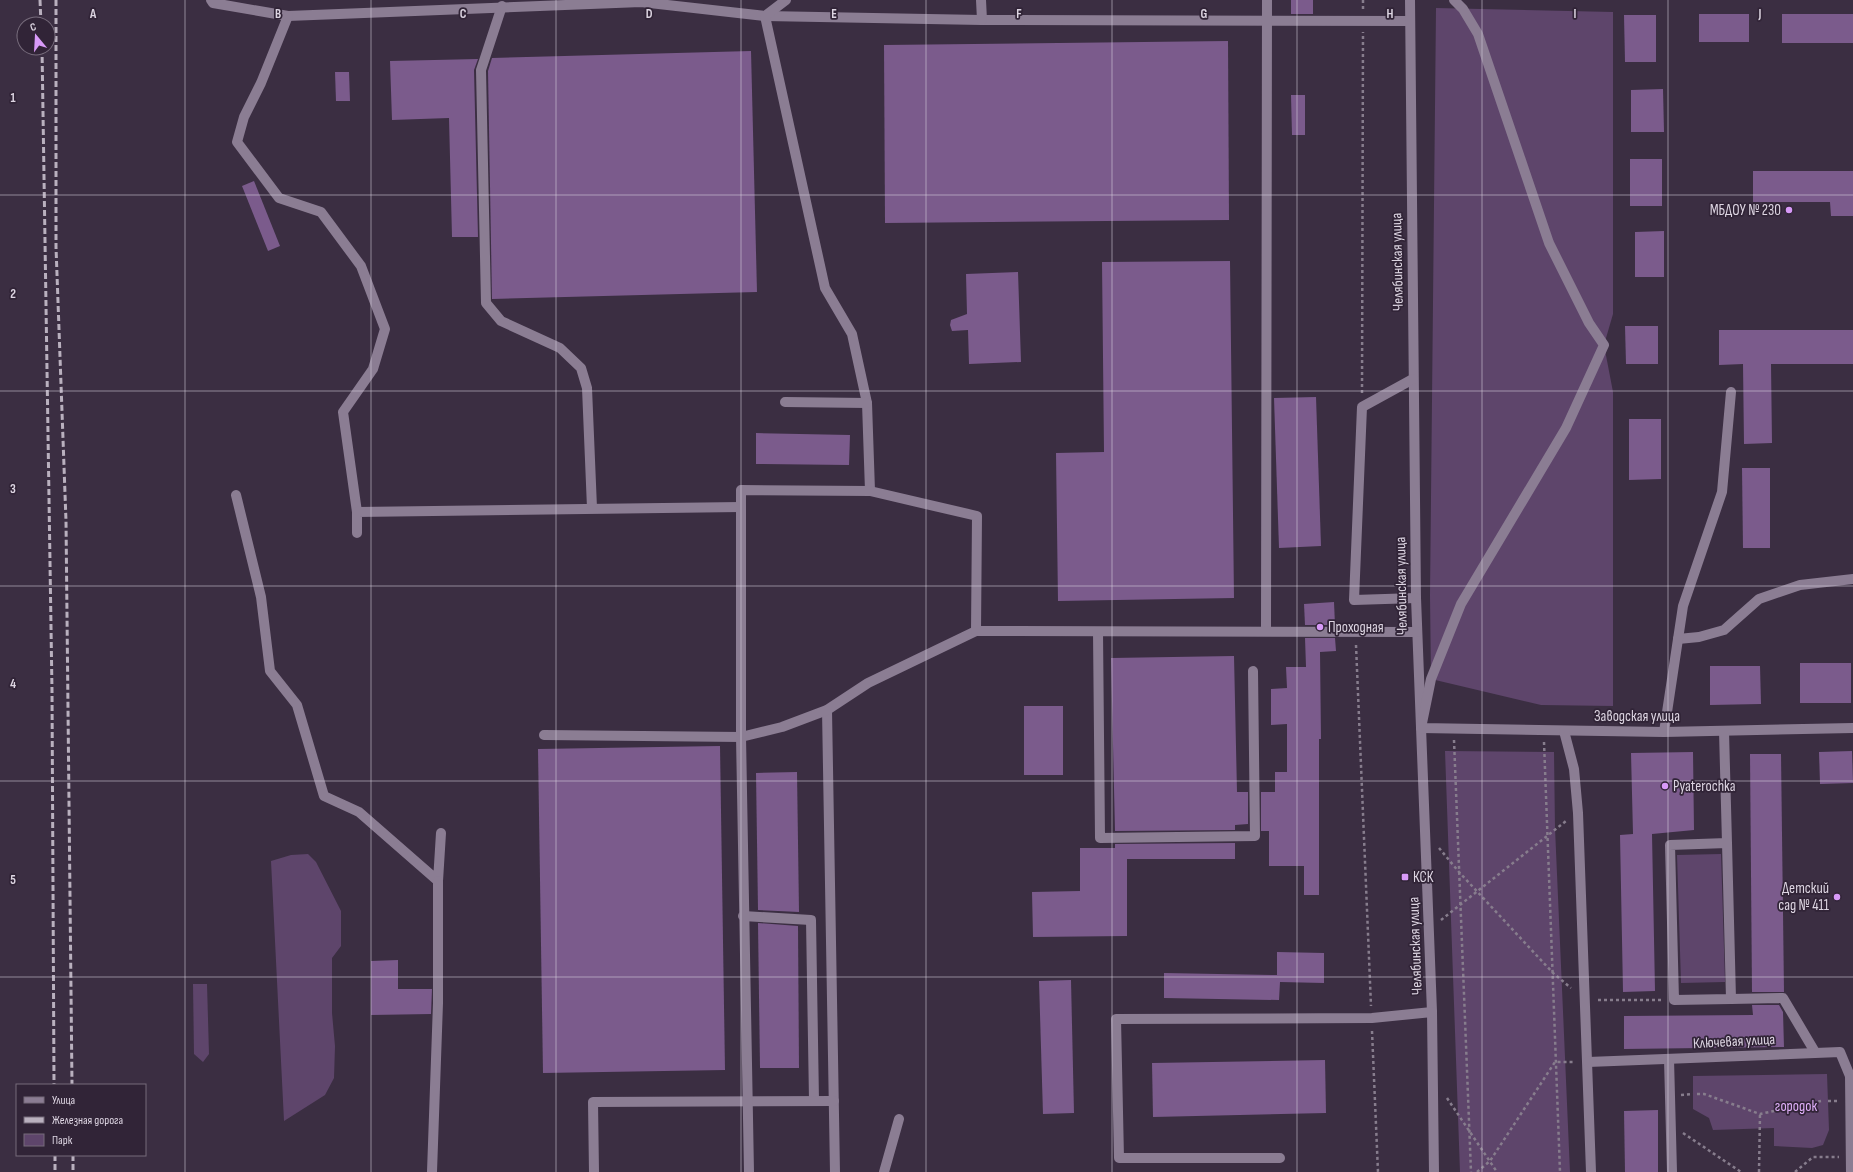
<svg xmlns="http://www.w3.org/2000/svg" width="1853" height="1172" font-family="'Sofia Sans Condensed',sans-serif">
  <style>
    .green { fill: #5e456b }
    .building { fill: #7b5b8c }
    .lines { fill: none; stroke-linecap: round; stroke-linejoin: round }
    .path { stroke: #877d8d; stroke-width: 2.5; stroke-dasharray: 3 3; stroke-linecap: butt }
    .minor { stroke: #8b7d93; stroke-width: 10 }
    .rail { stroke: #b9b0be; stroke-width: 3; stroke-dasharray: 6 3; stroke-linecap: butt }
    .grid { fill: none; stroke: #ddd5e2; stroke-width: 1; stroke-opacity: 0.55 }
    .poi-dot { fill: #d89af8; stroke: #312437; stroke-width: 1.5 }
    .labels { text-anchor: middle; stroke-width: 3.5; stroke-linejoin: round; paint-order: stroke }
    .poi-label { font-size: 15px; fill: #ddd5e2; stroke: #312437; text-anchor: start }
    .street-label { font-size: 15px; fill: #ddd5e2; stroke: #312437 }
    .park-label { font-size: 15px; fill: #e0b0fa; stroke: #312437 }
    .grid-label { font-size: 13px; text-anchor: middle; font-weight: bold; fill: #ddd5e2; stroke: #312437; stroke-width: 3.5; stroke-linejoin: round; paint-order: stroke }
  </style>
  <rect width="100%" height="100%" fill="#3b2e42"/>
  <g class="green">
    <polygon points="1436,8 1613,12 1613,314 1604,345 1613,392 1613,706 1541,705 1431,679 1430,596"/>
    <polygon points="1445,751 1554,752 1555,828 1570,1172 1460,1172"/>
    <polygon points="308,854 316,862 341,911 341,946 332,958 332,1013 335,1046 334,1078 325,1095 284,1121 271,861 291,855"/>
    <polygon points="1721,854 1725,982 1681,983 1677,855"/>
    <polygon points="193,984 207,984 209,1054 203,1062 194,1054"/>
    <polygon points="1827,1074 1829,1130 1823,1145 1812,1148 1774,1146 1774,1128 1713,1130 1709,1118 1693,1109 1693,1076"/>
  </g>
  <g class="building">
    <rect x="1291" y="0" width="22" height="14"/>
    <rect x="1699" y="14" width="50" height="28"/>
    <rect x="1782" y="14" width="71" height="29"/>
    <polygon points="1624,15 1656,15 1656,62 1625,62"/>
    <polygon points="1228,41 1229,220 885,223 884,45"/>
    <polygon points="751,51 757,292 492,299 488,71 492,58"/>
    <polygon points="478,59 474,70 478,237 452,237 449,118 392,120 390,61"/>
    <polygon points="335,72 349,72 350,101 336,101"/>
    <polygon points="1663,89 1664,132 1631,132 1631,90"/>
    <polygon points="1291,95 1305,95 1305,135 1292,135"/>
    <rect x="1630" y="159" width="32" height="47"/>
    <polygon points="1753,171 1853,171 1853,216 1831,216 1830,202 1753,202"/>
    <polygon points="254,181 280,246 268,251 242,186"/>
    <polygon points="1664,231 1664,277 1635,277 1635,232"/>
    <polygon points="1230,261 1234,598 1058,601 1056,453 1104,452 1102,262"/>
    <polygon points="1018,272 1021,362 969,364 968,330 952,331 950,325 951,320 967,314 966,274"/>
    <polygon points="1625,326 1658,326 1658,364 1626,364"/>
    <polygon points="1719,330 1853,330 1853,364 1771,364 1772,443 1744,444 1743,364 1719,365"/>
    <polygon points="1316,397 1321,546 1279,548 1274,398"/>
    <polygon points="1629,419 1661,419 1661,479 1629,480"/>
    <polygon points="756,433 850,435 849,465 756,464"/>
    <polygon points="1742,468 1770,468 1770,548 1743,548"/>
    <polygon points="1334,602 1335,625 1305,625 1304,604"/>
    <polygon points="1305,638 1335,638 1336,651 1320,652 1321,739 1319,739 1319,895 1304,895 1304,866 1269,866 1269,831 1261,831 1261,792 1275,792 1275,772 1287,772 1287,724 1271,725 1271,689 1287,688 1286,667 1306,667"/>
    <polygon points="1234,656 1237,792 1248,792 1248,824 1235,825 1235,830 1115,831 1111,658"/>
    <rect x="1800" y="663" width="51" height="40"/>
    <polygon points="1710,666 1760,666 1761,704 1710,705"/>
    <rect x="1024" y="706" width="39" height="69"/>
    <polygon points="720,746 725,1070 543,1073 538,749"/>
    <polygon points="1852,751 1853,783 1820,784 1819,752"/>
    <polygon points="1693,752 1694,830 1652,834 1655,991 1623,992 1620,835 1633,834 1631,753"/>
    <polygon points="1750,754 1781,754 1784,992 1752,992"/>
    <polygon points="797,772 799,912 758,910 756,773"/>
    <polygon points="1235,843 1235,859 1127,859 1127,936 1033,937 1032,892 1080,891 1080,848 1115,848 1115,844"/>
    <polygon points="758,923 798,926 799,1068 760,1068"/>
    <polygon points="1277,952 1324,953 1324,983 1280,982 1279,1000 1164,998 1164,973 1277,975"/>
    <polygon points="398,960 398,989 432,989 431,1014 371,1015 371,961"/>
    <polygon points="1071,980 1074,1113 1043,1114 1039,981"/>
    <polygon points="1752,1005 1779,1005 1783,1012 1784,1047 1624,1049 1624,1016 1753,1015"/>
    <polygon points="1325,1060 1326,1113 1153,1117 1152,1063"/>
    <polygon points="1658,1110 1658,1172 1625,1172 1624,1111"/>
  </g>
  <g class="lines">
    <g class="path">
      <polyline points="1363,0 1363,9"/>
      <polyline points="1362,393 1363,32"/>
      <polyline points="1356,645 1371,1006"/>
      <polyline points="1454,740 1471,1172"/>
      <polyline points="1544,742 1560,1172"/>
      <polyline points="1439,848 1459,872 1553,973 1571,988"/>
      <polyline points="1441,920 1566,821"/>
      <polyline points="1598,1000 1663,1000"/>
      <polyline points="1372,1031 1378,1172"/>
      <polyline points="1697,1094 1704,1094 1760,1114 1821,1101"/>
      <polyline points="1681,1095 1693,1094"/>
      <polyline points="1447,1098 1497,1172"/>
      <polyline points="1828,1101 1838,1101"/>
      <polyline points="1683,1133 1741,1172"/>
      <polyline points="1477,1172 1490,1161 1555,1062 1575,1062"/>
      <polyline points="1759,1172 1760,1114"/>
      <polyline points="1795,1172 1813,1157 1839,1157"/>
    </g>
    <g class="minor">
      <polyline points="211,0 213,3 288,16 641,2 765,16 982,20 1410,21"/>
      <polyline points="786,0 765,16 825,288 852,334 867,403 870,491"/>
      <polyline points="981,0 982,20"/>
      <polyline points="1410,0 1416,598 1432,1012 1434,1172"/>
      <polyline points="1454,0 1463,9 1478,34 1549,243 1589,323 1604,345 1566,428 1461,604 1431,679 1421,728 1664,732 1853,728"/>
      <polyline points="502,6 481,70 486,303 501,321 560,348 581,368 587,388 592,508"/>
      <polyline points="288,16 261,83 244,117 237,142 279,198 321,212 361,266 385,329 373,369 343,412 357,512"/>
      <polyline points="1413,379 1362,407 1354,600 1416,598"/>
      <polyline points="785,402 867,403"/>
      <polyline points="236,495 261,597 270,671 297,705 324,796 359,812 438,881 441,833"/>
      <polyline points="357,533 357,512 741,507"/>
      <polyline points="1266,631 1267,0"/>
      <polyline points="1098,632 1100,838 1255,836 1253,671"/>
      <polyline points="1678,639 1699,637 1724,630 1759,599 1800,585 1853,579"/>
      <polyline points="827,710 835,1172"/>
      <polyline points="1564,731 1574,769 1578,813 1591,1172"/>
      <polyline points="1724,731 1727,843 1670,845 1674,1000 1731,999 1727,843"/>
      <polyline points="1664,732 1683,606 1722,492 1731,392"/>
      <polyline points="544,735 741,737 782,727 827,710 868,683 976,631"/>
      <polyline points="743,916 811,920 814,1101"/>
      <polyline points="1731,999 1783,998 1815,1052"/>
      <polyline points="1669,1059 1672,1172"/>
      <polyline points="1588,1062 1840,1052 1850,1076 1851,1172"/>
      <polyline points="1280,1158 1119,1158 1116,1019 1372,1018 1432,1012"/>
      <polyline points="432,1172 438,1003 438,881"/>
      <polyline points="594,1172 593,1102 834,1101"/>
      <polyline points="749,1172 741,737 741,490 870,491 977,516 976,631 1417,632"/>
      <polyline points="884,1172 899,1119"/>
    </g>
    <g class="rail">
      <polyline points="40,0 41,24"/>
      <polyline points="56,0 56,247 66,521 72,1085"/>
      <polyline points="42,48 52,691 54,1085"/>
      <polyline points="55,1155 55,1172"/>
      <polyline points="73,1155 73,1172"/>
    </g>
  </g>
  <path class="grid" d="M185,0V1172M371,0V1172M556,0V1172M741,0V1172M926,0V1172M1112,0V1172M1297,0V1172M1482,0V1172M1668,0V1172M0,195H1853M0,391H1853M0,586H1853M0,781H1853M0,977H1853"/>
  <g class="poi-dot">
    <circle cx="1789" cy="210" r="4"/>
    <circle cx="1320" cy="627" r="4"/>
    <circle cx="1665" cy="786" r="4"/>
    <rect x="1401" y="873" width="8" height="8" rx="2"/>
    <circle cx="1837" cy="897" r="4"/>
  </g>
  <g class="labels">
    <g class="poi-label">
      <text x="1781" y="215" text-anchor="end">МБДОУ № 230</text>
      <text x="1328" y="632">Проходная</text>
      <text x="1673" y="791">Pyaterochka</text>
      <text x="1413" y="882">КСК</text>
      <text x="1829" y="893" text-anchor="end">Детский<tspan x="1829" dy="17">сад № 411</tspan></text>
    </g>
    <g class="street-label">
      <text transform="translate(1397 262) rotate(-91)" y="5">Челябинская улица</text>
      <text transform="translate(1401 586) rotate(-91)" y="5">Челябинская улица</text>
      <text x="1637" y="721">Заводская улица</text>
      <text transform="translate(1415 946) rotate(-92)" y="5">Челябинская улица</text>
      <text transform="translate(1734 1041) rotate(-3)" y="5">Ключевая улица</text>
    </g>
    <g class="park-label">
      <text x="1796" y="1111">городок</text>
    </g>
  </g>
  <g class="grid-label">
    <text x="93" y="18">A</text>
    <text x="278" y="18">B</text>
    <text x="463" y="18">C</text>
    <text x="649" y="18">D</text>
    <text x="834" y="18">E</text>
    <text x="1019" y="18">F</text>
    <text x="1204" y="18">G</text>
    <text x="1390" y="18">H</text>
    <text x="1575" y="18">I</text>
    <text x="1760" y="18">J</text>
    <text x="13" y="102">1</text>
    <text x="13" y="298">2</text>
    <text x="13" y="493">3</text>
    <text x="13" y="688">4</text>
    <text x="13" y="884">5</text>
  </g>
  <rect x="16" y="1084" width="130" height="72" fill="#312437" stroke="#766b7b"/>
  <rect x="24" y="1097" width="20" height="6" fill="#8b7d93" stroke="#766b7b"/>
  <text x="52" y="1104" font-size="12" fill="#ddd5e2">Улица</text>
  <rect x="24" y="1117" width="20" height="6" fill="#b9b0be" stroke="#766b7b"/>
  <text x="52" y="1124" font-size="12" fill="#ddd5e2">Железная дорога</text>
  <rect x="24" y="1134" width="20" height="12" fill="#5e456b" stroke="#766b7b"/>
  <text x="52" y="1144" font-size="12" fill="#ddd5e2">Парк</text>
  <g transform="translate(36 36) rotate(342)"><circle r="19" fill="#312437" stroke="#766b7b"/>
  <path d="M0-3L7 15L0 10L-7 15Z" fill="#d89af8"/>
  <text y="-6" font-size="11" font-weight="bold" text-anchor="middle" fill="#ddd5e2">С</text>
  </g>
</svg>
